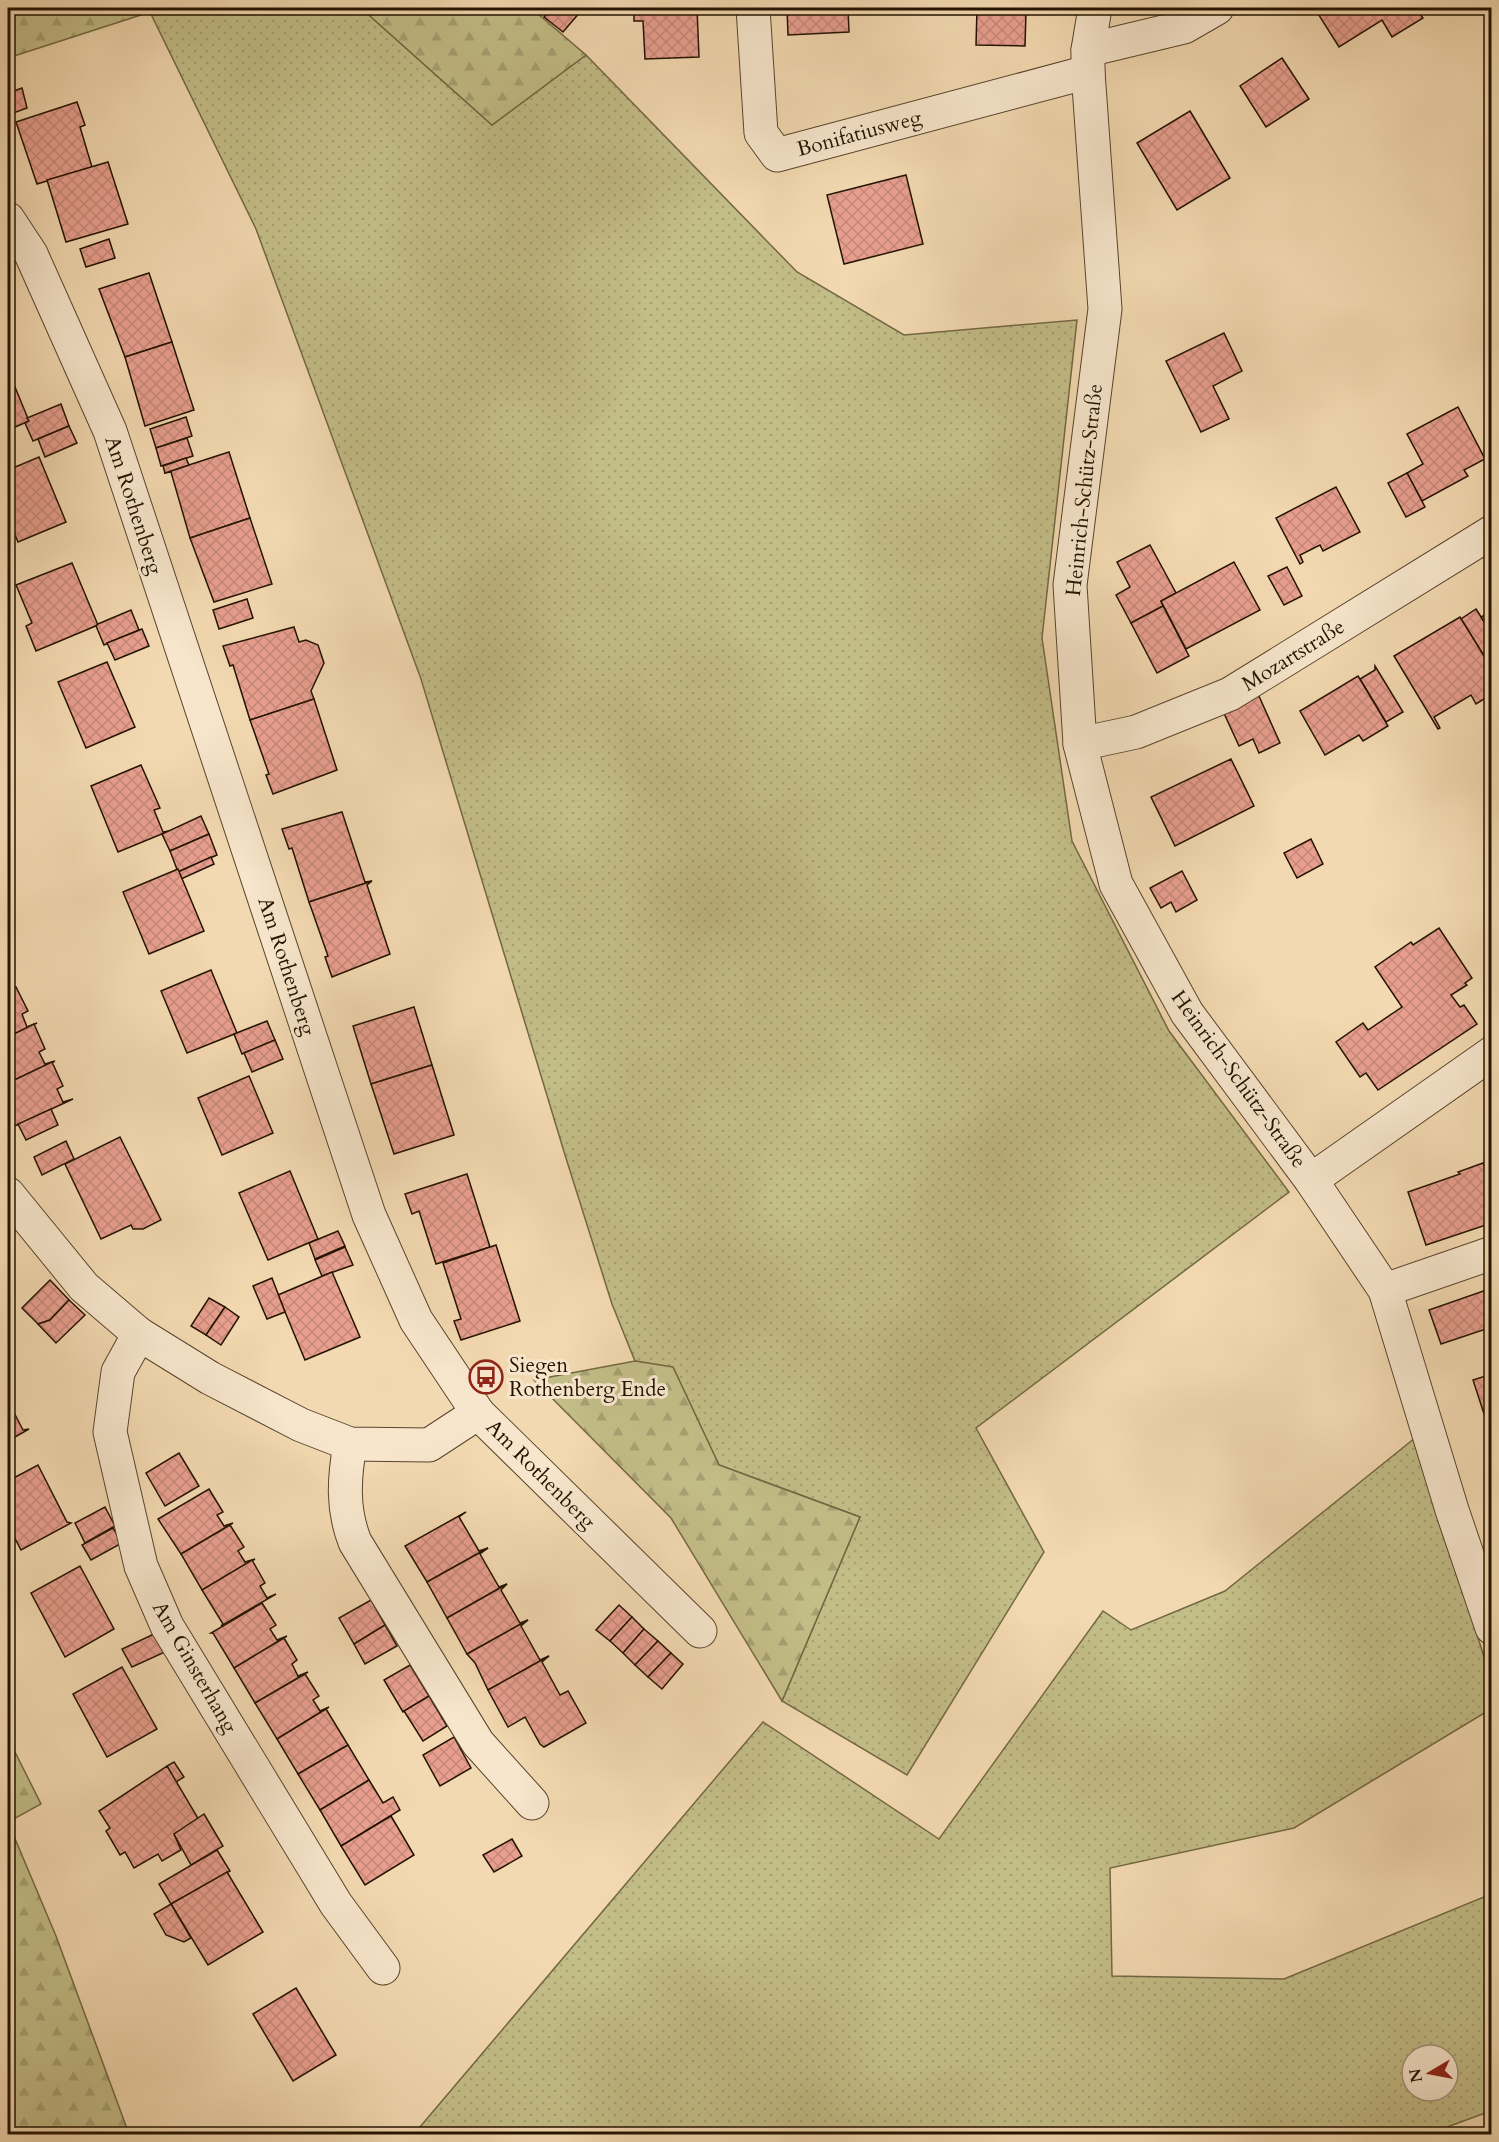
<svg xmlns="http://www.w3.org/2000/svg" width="1499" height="2142" font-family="Cardo,serif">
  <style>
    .grass { fill: url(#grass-dots); stroke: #736844; stroke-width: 1.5; fill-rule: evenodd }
    .forest { fill: url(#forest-firs); stroke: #736844; stroke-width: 1.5 }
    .building { fill: url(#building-cross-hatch); stroke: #231200; stroke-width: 1.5 }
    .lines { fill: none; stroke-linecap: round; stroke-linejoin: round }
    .minor-casing { stroke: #57442c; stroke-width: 35 }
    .minor { stroke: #f7e6cc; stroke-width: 33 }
    .labels { text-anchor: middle; stroke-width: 6; stroke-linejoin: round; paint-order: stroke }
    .street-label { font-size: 21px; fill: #231200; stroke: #f7e6cc }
    .poi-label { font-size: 21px; fill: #231200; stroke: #f7e6cc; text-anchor: start }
  </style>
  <defs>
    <pattern id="grass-dots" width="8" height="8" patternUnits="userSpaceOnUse" patternTransform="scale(1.5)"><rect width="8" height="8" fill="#c3bd87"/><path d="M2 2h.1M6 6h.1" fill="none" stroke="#a7a173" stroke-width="1.8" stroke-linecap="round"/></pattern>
    <pattern id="forest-firs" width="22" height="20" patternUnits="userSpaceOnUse" patternTransform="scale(1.5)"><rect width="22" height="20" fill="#c3bd87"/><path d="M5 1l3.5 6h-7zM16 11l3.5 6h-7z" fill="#a7a173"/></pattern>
    <pattern id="building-cross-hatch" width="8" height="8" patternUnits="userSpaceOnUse" patternTransform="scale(1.5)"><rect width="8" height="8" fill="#e89f8f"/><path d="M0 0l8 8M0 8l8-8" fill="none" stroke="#c7887a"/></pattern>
  </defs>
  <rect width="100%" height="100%" fill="#f3d9b1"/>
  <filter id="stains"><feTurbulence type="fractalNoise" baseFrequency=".00333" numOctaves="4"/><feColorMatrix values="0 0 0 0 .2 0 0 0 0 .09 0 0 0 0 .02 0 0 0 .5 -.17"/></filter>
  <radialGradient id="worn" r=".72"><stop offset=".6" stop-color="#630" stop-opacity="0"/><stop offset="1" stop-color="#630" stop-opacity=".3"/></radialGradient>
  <g class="grass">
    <polygon points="153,8 361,8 492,125 586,55 797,272 904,335 1077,320 1042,638 1072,841 1169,1031 1289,1192 976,1428 1044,1552 907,1775 782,1701 860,1517 719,1465 673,1368 635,1361 612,1304 565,1155 421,679 256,229 150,12"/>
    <path d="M1415,1438L1491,1679V1709L1294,1828L1110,1868L1112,1976L1284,1979L1491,1894V2111L1428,2134H414L763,1722L939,1839L1103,1611L1131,1630L1225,1591ZM1412,2055H1448V2091H1412Z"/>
  </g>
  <g class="forest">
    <polygon points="8,8 153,8 150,12 8,58"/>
    <polygon points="361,8 531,8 586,55 492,125"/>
    <polygon points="635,1361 673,1367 719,1465 860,1517 782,1701 671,1518 534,1380"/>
    <polygon points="8,1738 41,1804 8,1822 56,1936 129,2134 8,2134"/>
  </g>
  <g class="building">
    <polygon points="552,8 575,8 580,12 563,32 544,17"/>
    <polygon points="634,8 697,8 699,57 645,59 643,21 634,21"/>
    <polygon points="787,8 848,8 849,32 788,35"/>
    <polygon points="977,8 1034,8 1034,12 1026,12 1025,46 976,45"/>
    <polygon points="1318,8 1416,8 1423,18 1392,37 1382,20 1339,47 1315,9"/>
    <polygon points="1282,58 1309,99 1266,127 1240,86"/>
    <polygon points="22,88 27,108 8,115 8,93"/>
    <polygon points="77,102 85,125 80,127 92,167 37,184 16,122"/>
    <polygon points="1190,111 1230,178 1177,210 1137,143"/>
    <polygon points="108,162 128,224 66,242 47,180"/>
    <polygon points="906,175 923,244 844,264 827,195"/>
    <polygon points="109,239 115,258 86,267 80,249"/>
    <polygon points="149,273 172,342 125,357 99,289"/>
    <polygon points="1224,333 1242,371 1213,386 1229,419 1201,432 1166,361"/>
    <polygon points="172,342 194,410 145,426 125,357"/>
    <polygon points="8,370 29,421 8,430"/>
    <polygon points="61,404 69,426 33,441 25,423 29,421 27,418"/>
    <polygon points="1458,407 1485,459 1464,470 1468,476 1422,501 1407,473 1423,464 1407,434"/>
    <polygon points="186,417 192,436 156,448 150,429"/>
    <polygon points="69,426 77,443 45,457 38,439"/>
    <polygon points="187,438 193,456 161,466 156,448"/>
    <polygon points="229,452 250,518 190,538 171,472 164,473"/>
    <polygon points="39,457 66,522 18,542 8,518 8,470"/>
    <polygon points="186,458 189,465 165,473 163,466"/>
    <polygon points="1407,473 1425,507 1406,517 1388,483"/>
    <polygon points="1336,487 1360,532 1323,551 1320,545 1300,555 1303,562 1300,564 1276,518"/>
    <polygon points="250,518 272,584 214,602 190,538"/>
    <polygon points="1150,545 1176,593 1161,601 1163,606 1131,623 1116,595 1130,587 1117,562"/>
    <polygon points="1234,562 1260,610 1186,649 1161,601"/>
    <polygon points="72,563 98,625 36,651 26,626 32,623 16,585"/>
    <polygon points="1287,567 1302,596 1284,605 1268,576"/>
    <polygon points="247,599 253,618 219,629 213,610"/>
    <polygon points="1163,606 1189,656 1157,673 1131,623"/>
    <polygon points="1476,609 1492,634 1492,669 1461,619"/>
    <polygon points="131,610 139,630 104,645 96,626 98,624"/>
    <polygon points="1492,611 1492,634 1481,617"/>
    <polygon points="1460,617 1492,669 1492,694 1476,704 1471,695 1434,717 1440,728 1438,729 1394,656"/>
    <polygon points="294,627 299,642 306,640 318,645 324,663 311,691 314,699 250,720 233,665 230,666 223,646"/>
    <polygon points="142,629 149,646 115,660 107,643"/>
    <polygon points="107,662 135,727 86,748 58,682"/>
    <polygon points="1375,666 1403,712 1386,722 1360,679 1375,670"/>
    <polygon points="1358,676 1388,726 1363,741 1359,735 1325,755 1300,711"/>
    <polygon points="1258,694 1280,743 1259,753 1253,739 1239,746 1223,711"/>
    <polygon points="314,699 337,770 273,794 266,775 269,774 250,720"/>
    <polygon points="1231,759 1254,806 1175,846 1151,797"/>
    <polygon points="141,765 160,808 154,810 163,832 169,831 118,852 91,786"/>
    <polygon points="342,812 365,882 372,881 309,902 292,848 289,849 282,829"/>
    <polygon points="201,816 209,834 170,851 162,834"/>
    <polygon points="209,834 217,855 178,872 170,851"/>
    <polygon points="1311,839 1323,864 1297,878 1284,853"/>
    <polygon points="211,857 214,864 181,879 178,872"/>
    <polygon points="178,869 204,931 149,954 123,892"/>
    <polygon points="1182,871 1197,900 1176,912 1171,902 1161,908 1150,888"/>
    <polygon points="372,881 367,885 390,954 332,977 325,957 328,956 309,902"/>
    <polygon points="1439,928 1472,978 1465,983 1467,985 1451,995 1460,1007 1464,1005 1477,1024 1378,1090 1366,1073 1360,1077 1336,1042 1363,1023 1368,1030 1402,1007 1375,967 1411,942 1413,945"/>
    <polygon points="211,970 237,1033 187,1053 161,991"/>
    <polygon points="16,987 28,1011 22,1014 27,1027 37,1023 8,1037 8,991"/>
    <polygon points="414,1007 432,1065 371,1084 353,1026"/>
    <polygon points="267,1021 275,1040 242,1054 234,1034"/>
    <polygon points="34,1024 45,1049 39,1052 45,1064 55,1061 8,1083 8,1037"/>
    <polygon points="275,1040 283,1059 252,1072 244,1053"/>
    <polygon points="52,1062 63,1086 57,1089 63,1102 73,1099 15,1126 8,1104 8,1083"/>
    <polygon points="432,1065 454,1135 394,1154 371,1084"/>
    <polygon points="249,1076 273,1133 222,1155 198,1098"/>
    <polygon points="51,1109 58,1125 26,1140 18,1124"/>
    <polygon points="120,1137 161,1220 143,1229 133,1229 131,1225 101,1239 65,1164"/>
    <polygon points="66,1141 74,1159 42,1175 34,1157"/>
    <polygon points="1483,1163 1485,1167 1492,1165 1492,1223 1426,1245 1408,1192 1460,1174 1458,1172"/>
    <polygon points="290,1171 318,1239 268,1260 239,1193"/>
    <polygon points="467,1174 490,1247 436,1264 419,1211 412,1214 405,1194"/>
    <polygon points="338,1231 345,1246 315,1259 309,1243"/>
    <polygon points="496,1245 520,1321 461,1340 454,1321 461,1319 443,1263"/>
    <polygon points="345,1247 353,1265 322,1276 315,1260"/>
    <polygon points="332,1272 360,1337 305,1360 278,1295"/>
    <polygon points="272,1278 285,1312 267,1319 253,1286"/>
    <polygon points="50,1280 69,1300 50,1320 38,1324 22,1308"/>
    <polygon points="1492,1288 1492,1327 1441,1344 1429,1310"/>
    <polygon points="209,1298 225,1307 206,1335 191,1326"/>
    <polygon points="69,1300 85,1315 56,1343 38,1324 50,1320"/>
    <polygon points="225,1307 239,1317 221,1345 206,1335"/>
    <polygon points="1492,1374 1492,1425 1488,1426 1473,1380"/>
    <polygon points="8,1401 23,1430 29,1429 8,1441"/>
    <polygon points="179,1453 199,1486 165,1506 146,1473"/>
    <polygon points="38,1465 67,1522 71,1523 21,1550 8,1525 8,1481"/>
    <polygon points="209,1489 223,1512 217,1515 224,1526 233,1523 181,1554 158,1519"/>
    <polygon points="105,1507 115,1526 85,1543 75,1523"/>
    <polygon points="466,1512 459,1517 479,1551 488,1548 427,1582 405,1546"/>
    <polygon points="230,1525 244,1547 238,1551 245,1562 255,1559 202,1590 181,1554"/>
    <polygon points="113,1528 122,1543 91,1560 82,1545"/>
    <polygon points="488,1548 480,1554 499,1587 507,1584 447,1618 427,1582"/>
    <polygon points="252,1560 265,1583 260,1586 267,1598 276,1594 221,1626 223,1624 202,1590"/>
    <polygon points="80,1566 114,1629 65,1657 31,1593"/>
    <polygon points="507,1584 501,1590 520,1623 528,1620 467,1654 447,1618"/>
    <polygon points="371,1600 385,1625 354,1644 339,1618"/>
    <polygon points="262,1603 276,1625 270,1629 277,1640 287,1636 234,1668 213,1633 211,1633"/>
    <polygon points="619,1605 632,1617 610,1641 596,1630"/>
    <polygon points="632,1617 644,1629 623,1653 610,1641"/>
    <polygon points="528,1620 521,1626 540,1660 549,1656 488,1690 475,1663 467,1654"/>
    <polygon points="385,1625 397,1646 365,1664 354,1644"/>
    <polygon points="644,1629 658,1641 635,1665 623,1653"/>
    <polygon points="154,1634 165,1652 132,1667 122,1649"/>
    <polygon points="284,1638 297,1660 292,1664 298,1676 308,1672 255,1703 234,1668"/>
    <polygon points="658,1641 671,1653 648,1677 635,1665"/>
    <polygon points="671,1653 683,1664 662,1689 648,1677"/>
    <polygon points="549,1656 542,1662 560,1695 568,1691 586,1723 544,1747 540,1744 525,1717 508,1727 488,1690"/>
    <polygon points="410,1665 429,1696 403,1712 384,1680"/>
    <polygon points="122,1667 157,1729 107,1757 73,1694"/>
    <polygon points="305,1674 319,1696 313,1700 320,1711 329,1707 277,1739 255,1703"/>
    <polygon points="429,1696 447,1726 423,1741 404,1711"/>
    <polygon points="326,1709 348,1745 298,1774 277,1739"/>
    <polygon points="454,1737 471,1768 440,1786 423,1755"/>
    <polygon points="348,1745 369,1780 320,1810 298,1774"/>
    <polygon points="174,1762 184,1777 176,1782 167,1766"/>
    <polygon points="167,1766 199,1820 174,1834 181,1850 162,1861 158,1854 134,1868 125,1852 120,1855 106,1831 110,1828 99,1811"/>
    <polygon points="369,1780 383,1803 393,1797 400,1810 341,1846 320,1810"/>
    <polygon points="204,1814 223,1846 191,1865 174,1834"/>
    <polygon points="391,1816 414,1855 365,1885 341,1846"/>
    <polygon points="512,1839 522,1856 494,1872 483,1855"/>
    <polygon points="217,1850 230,1871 171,1904 159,1884"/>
    <polygon points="227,1872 263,1932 208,1965 171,1904"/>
    <polygon points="171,1904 191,1938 184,1942 166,1935 154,1914"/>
    <polygon points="296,1988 336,2055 293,2081 253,2014"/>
  </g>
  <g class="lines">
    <defs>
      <g id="minor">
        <polyline points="753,8 761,133 777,155 1088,72"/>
        <polyline points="1095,8 1088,50 1088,72 1105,309 1070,585 1080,744 1116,884 1187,1013 1311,1180 1385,1290 1452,1510 1492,1628"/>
        <polyline points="1088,50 1184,27 1217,8"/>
        <polyline points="8,219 31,254 110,431 369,1215 416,1320 478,1413 700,1631"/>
        <polyline points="1080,744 1136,732 1230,694 1492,532"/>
        <polyline points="1311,1180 1492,1053"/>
        <polyline points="8,1194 84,1287 139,1334 210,1378 301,1425 350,1444 429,1445 478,1413"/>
        <polyline points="1385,1290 1492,1253"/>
        <polyline points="139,1334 118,1372 110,1432 141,1566 167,1626 336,1904 383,1968"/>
        <path d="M350,1444C344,1479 342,1509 355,1542L478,1743L532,1803"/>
      </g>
    </defs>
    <use href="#minor" class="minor-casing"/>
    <use href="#minor" class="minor"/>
  </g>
  <defs>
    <symbol id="bus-ring" viewBox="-11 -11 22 22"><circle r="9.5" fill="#f7e6cc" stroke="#8f2418" stroke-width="1.5"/><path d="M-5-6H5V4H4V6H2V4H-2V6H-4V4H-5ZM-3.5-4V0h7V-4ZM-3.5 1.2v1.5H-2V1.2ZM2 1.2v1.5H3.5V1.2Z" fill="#8f2418"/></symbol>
  </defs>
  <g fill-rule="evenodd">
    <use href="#bus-ring" x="467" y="1358" width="38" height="38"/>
  </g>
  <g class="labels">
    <g class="street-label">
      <text transform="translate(859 133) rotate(-15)" y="7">Bonifatiusweg</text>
      <text transform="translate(1084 490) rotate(-84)" y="7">Heinrich-Schütz-Straße</text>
      <text transform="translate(134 505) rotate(72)" y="7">Am Rothenberg</text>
      <text transform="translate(1293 655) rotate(-32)" y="7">Mozartstraße</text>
      <text transform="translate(287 966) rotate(72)" y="7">Am Rothenberg</text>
      <text transform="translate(1239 1079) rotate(54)" y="7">Heinrich-Schütz-Straße</text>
      <text transform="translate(541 1474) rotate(45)" y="7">Am Rothenberg</text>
      <text transform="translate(195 1667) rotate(60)" y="7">Am Ginsterhang</text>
    </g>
    <g class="poi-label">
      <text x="509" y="1372">Siegen<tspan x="509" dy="24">Rothenberg Ende</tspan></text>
    </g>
  </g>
  <rect width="1499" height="2142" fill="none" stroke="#f3d9b1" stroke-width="30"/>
  <rect x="9" y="9" width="1481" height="2124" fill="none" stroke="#231200" stroke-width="3"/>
  <rect x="15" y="15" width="1469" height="2112" fill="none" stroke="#231200" stroke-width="1.5"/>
  <g transform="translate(1430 2073) rotate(260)"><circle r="28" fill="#f7e6cc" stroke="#a2917a" stroke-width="1.5"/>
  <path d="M0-4.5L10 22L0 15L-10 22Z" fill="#8f2418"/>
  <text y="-9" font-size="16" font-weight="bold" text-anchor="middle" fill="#231200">N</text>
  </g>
  <rect width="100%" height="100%" filter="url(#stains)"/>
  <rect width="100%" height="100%" fill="url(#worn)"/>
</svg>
